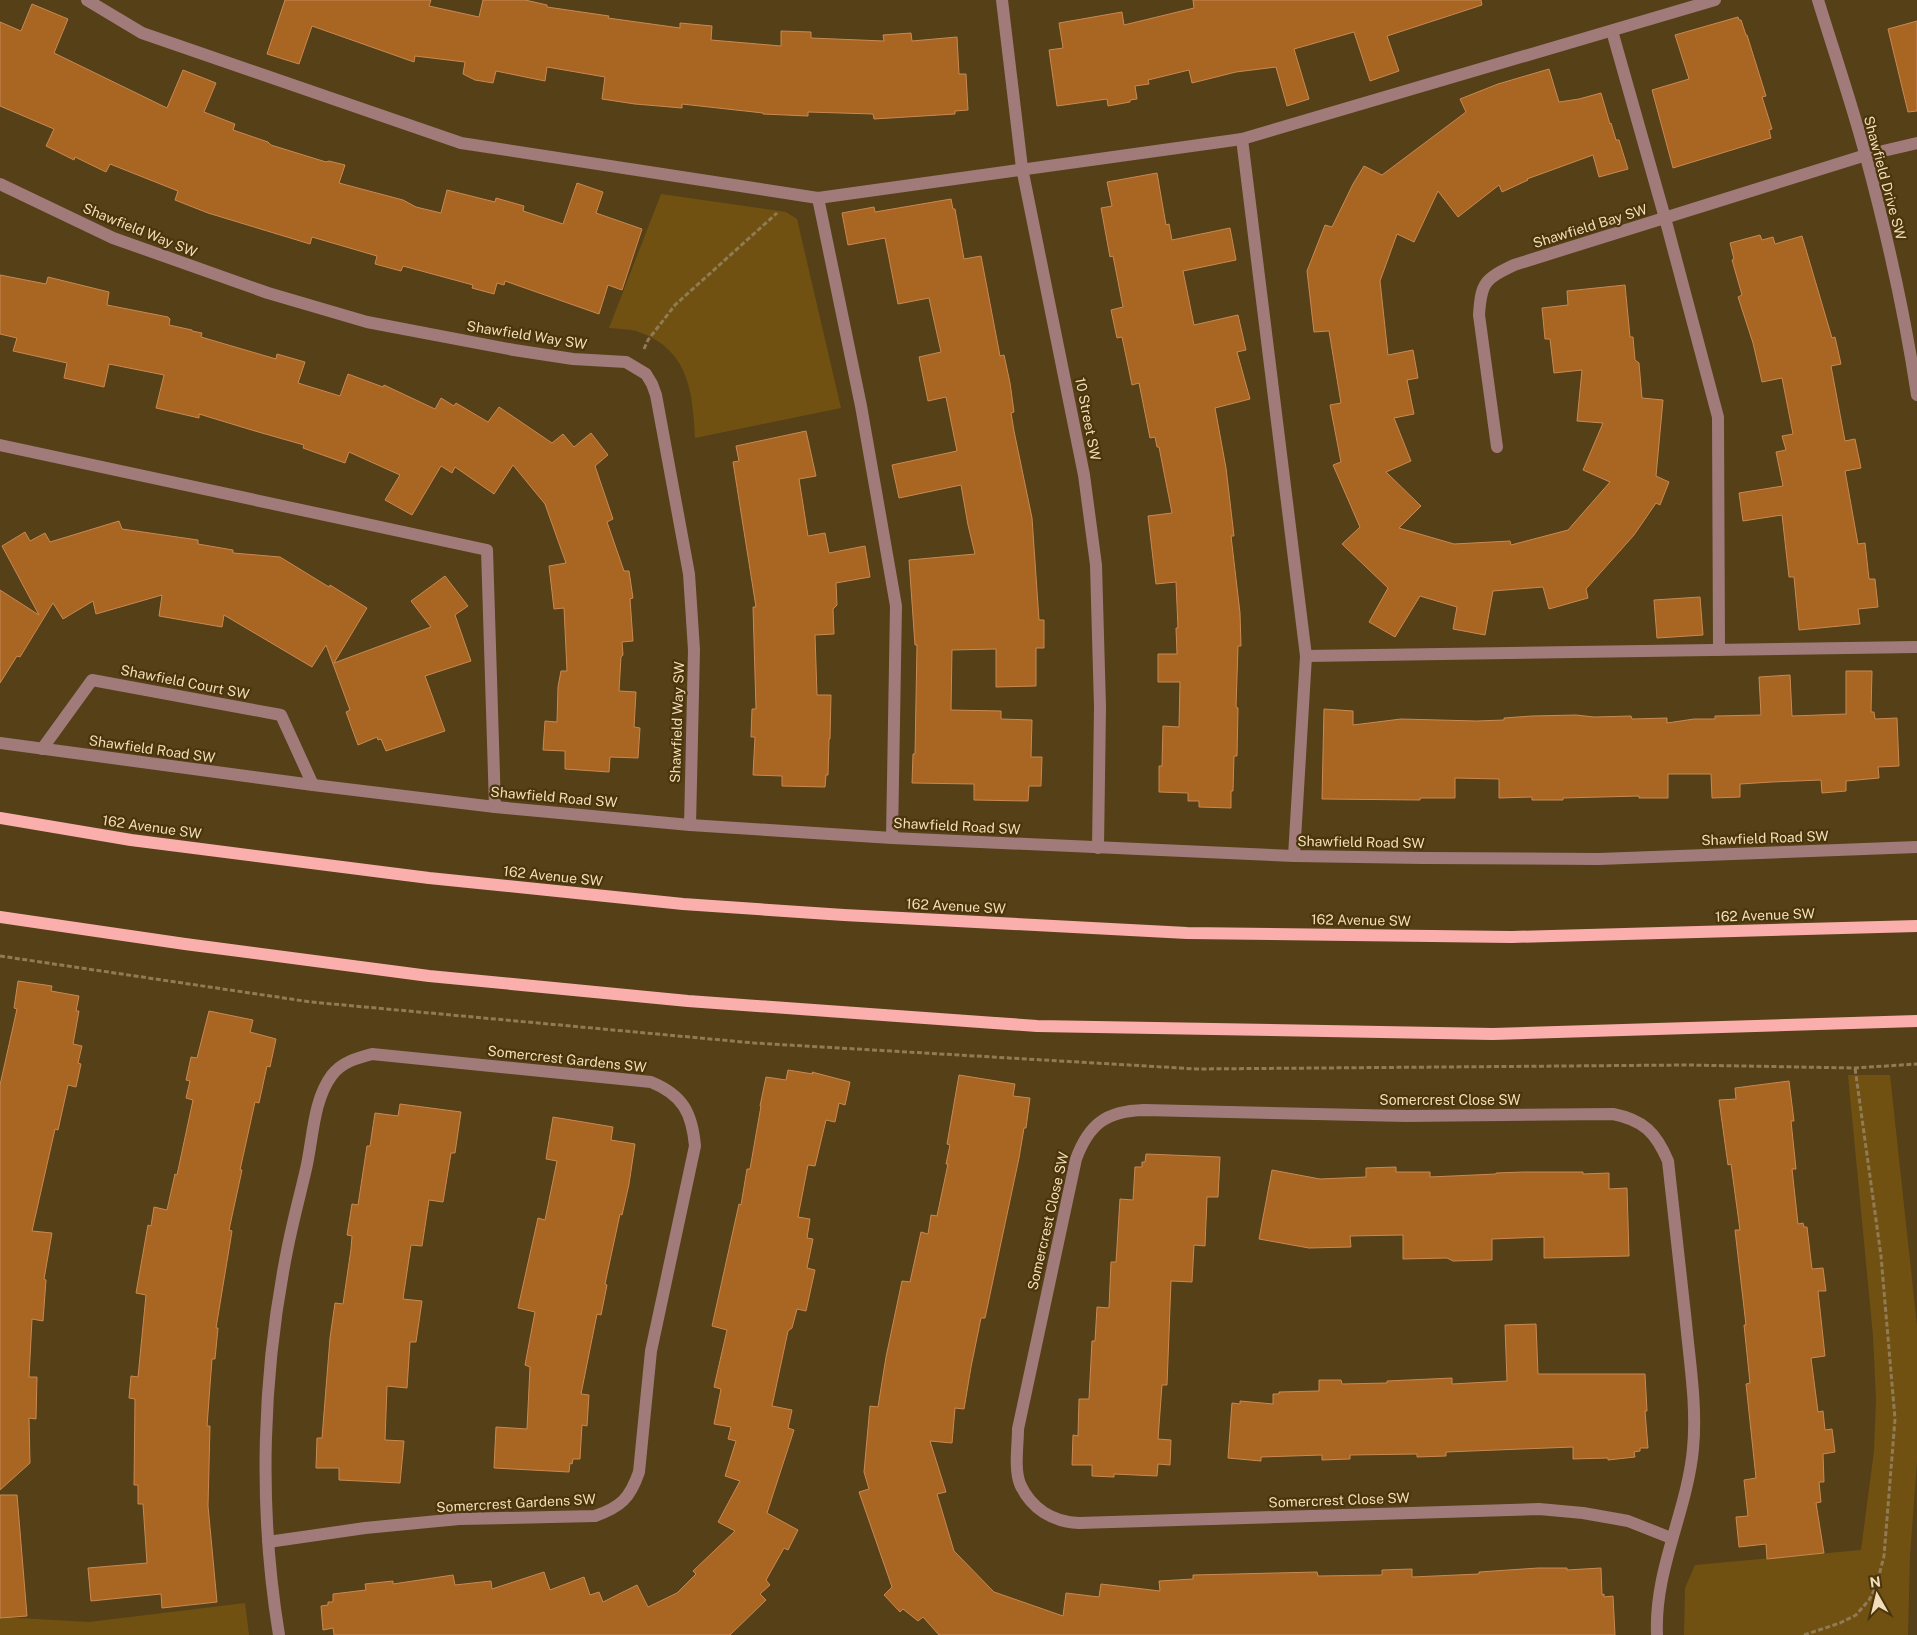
<svg xmlns="http://www.w3.org/2000/svg" width="1917" height="1635" font-family="'Public Sans',sans-serif">
  <style>
    .green { fill: #705112 }
    .building { fill: #a96522; stroke: #c88952 }
    .lines { fill: none; stroke-linecap: round; stroke-linejoin: round }
    .path { stroke: #907b54; stroke-width: 3; stroke-dasharray: 5 2.5; stroke-linecap: butt }
    .minor { stroke: #a17b7a; stroke-width: 12 }
    .major { stroke: #fbafad; stroke-width: 12 }
    .labels { text-anchor: middle; stroke-width: 4.5; stroke-linejoin: round; paint-order: stroke }
    .street-label { font-size: 14px; fill: #f3deba; stroke: #4a350c }
  </style>
  <rect width="100%" height="100%" fill="#554018"/>
  <g class="green">
    <path d="M661,194L786,212L797,219L841,408L695,438C693,390 688,348 636,331C628,329 618,329 609,328Z"/>
    <polygon points="1848,1075 1890,1075 1917,1326 1917,1462 1910,1555 1908,1635 1684,1635 1685,1588 1695,1565 1861,1550 1874,1451 1876,1400 1873,1336"/>
    <polygon points="245,1603 249,1635 0,1635 0,1617 89,1622"/>
  </g>
  <g class="building">
    <polygon points="285,0 431,0 429,6 479,17 483,0 525,0 547,5 547,7 609,16 608,18 680,28 680,23 712,26 711,40 781,46 781,31 811,32 811,38 884,41 883,35 911,33 912,41 957,37 959,74 966,74 968,110 955,111 955,114 874,119 873,114 808,112 808,116 763,114 763,113 682,104 682,108 635,104 602,99 605,77 547,67 545,81 496,71 493,83 475,80 463,74 465,62 415,56 414,62 312,26 299,64 267,54"/>
    <polygon points="1193,0 1481,0 1482,5 1387,36 1399,71 1370,81 1354,32 1294,49 1309,99 1287,106 1276,67 1236,72 1192,83 1189,70 1148,80 1149,84 1135,86 1137,99 1130,100 1130,102 1108,106 1107,99 1057,106 1049,50 1063,48 1059,23 1122,12 1124,25 1194,8"/>
    <polygon points="32,4 68,19 54,53 167,108 183,70 216,83 204,112 235,124 233,130 268,142 271,145 326,162 329,161 345,165 339,183 403,200 416,207 441,213 447,190 495,202 496,198 524,206 523,211 563,224 577,183 603,192 596,213 642,229 622,290 608,285 599,314 505,281 504,285 497,283 494,294 472,288 473,285 403,266 401,271 375,264 377,256 312,237 310,244 208,213 175,200 178,191 110,164 106,172 75,157 74,160 46,146 54,129 0,106 0,22 21,31"/>
    <polygon points="1738,17 1739,20 1741,20 1746,35 1747,35 1766,96 1762,97 1772,129 1769,130 1771,138 1673,168 1652,90 1689,79 1675,35"/>
    <polygon points="1917,21 1917,111 1908,112 1888,29"/>
    <polygon points="1549,69 1559,102 1579,99 1601,93 1610,124 1611,123 1616,140 1619,140 1628,169 1599,177 1593,155 1527,179 1528,180 1502,192 1499,185 1458,217 1438,191 1414,242 1397,234 1380,281 1388,355 1413,350 1418,378 1407,380 1414,414 1394,418 1411,461 1386,472 1421,506 1399,528 1454,544 1510,541 1511,545 1568,530 1610,482 1583,470 1603,423 1577,421 1582,370 1554,373 1550,339 1545,339 1542,308 1568,305 1567,291 1625,285 1630,337 1633,337 1635,360 1639,363 1642,398 1663,400 1656,476 1669,482 1660,505 1656,503 1634,535 1586,589 1588,598 1549,609 1543,587 1493,591 1485,635 1453,629 1457,607 1420,596 1395,637 1369,622 1388,588 1342,544 1360,527 1333,465 1341,462 1330,405 1341,403 1329,331 1314,332 1307,271 1325,225 1332,227 1353,184 1364,166 1382,175 1466,112 1460,99 1498,84"/>
    <polygon points="1157,173 1166,225 1169,224 1172,240 1230,228 1236,260 1183,271 1194,325 1238,315 1246,350 1237,352 1250,399 1215,408 1226,468 1234,536 1231,536 1240,613 1241,646 1238,646 1236,707 1238,708 1237,756 1234,756 1233,791 1231,791 1231,808 1199,807 1199,801 1188,801 1188,793 1159,792 1159,766 1162,766 1163,726 1179,727 1180,682 1158,682 1158,654 1177,654 1176,628 1178,628 1176,582 1156,584 1148,516 1172,513 1159,447 1157,447 1155,437 1150,438 1139,383 1132,385 1122,337 1117,338 1111,310 1123,307 1113,256 1110,257 1101,208 1112,206 1107,182"/>
    <polygon points="951,199 953,209 955,209 964,259 981,256 1000,356 1004,355 1010,383 1014,412 1011,413 1014,431 1032,518 1039,620 1044,620 1044,648 1036,648 1036,686 996,687 996,649 952,650 951,710 1001,711 1001,719 1032,720 1031,757 1042,757 1041,786 1029,786 1028,801 974,800 974,784 912,783 913,754 915,754 917,645 915,645 909,560 975,554 968,525 961,485 899,498 892,465 957,451 946,397 928,401 919,357 941,352 929,298 898,304 885,238 848,245 842,213 874,207 875,212"/>
    <polygon points="1760,235 1762,240 1773,237 1775,244 1802,236 1832,338 1835,337 1841,364 1831,366 1845,441 1855,439 1861,468 1845,471 1858,544 1865,543 1869,579 1875,579 1878,607 1858,609 1860,624 1799,630 1794,577 1789,577 1782,515 1743,521 1739,493 1783,486 1776,452 1786,450 1782,436 1793,434 1782,378 1762,382 1753,343 1738,297 1742,295 1732,260 1734,259 1730,243"/>
    <polygon points="0,275 46,284 48,277 109,292 107,305 168,317 170,319 169,325 192,330 192,331 202,333 201,337 276,359 277,354 305,362 298,383 340,396 348,374 383,387 384,385 435,409 441,398 454,406 456,403 488,422 499,407 552,443 563,434 574,447 591,433 608,455 595,466 613,519 607,522 624,571 629,571 633,598 630,599 633,641 622,642 623,655 621,657 619,691 636,692 634,727 640,728 638,758 610,757 609,772 565,769 565,751 543,750 545,721 557,722 558,687 561,671 567,671 564,608 554,609 549,566 566,563 545,504 513,465 494,494 455,467 452,473 441,466 412,515 385,500 400,475 349,452 345,463 303,448 304,445 255,431 199,414 199,418 156,408 164,375 109,364 104,387 64,378 67,363 13,351 17,338 0,334"/>
    <polygon points="806,431 816,476 799,479 808,536 825,533 829,553 865,546 870,577 836,583 837,605 833,609 834,634 815,635 817,695 831,695 830,739 829,739 828,775 826,775 825,787 782,786 782,776 753,775 755,737 751,737 752,709 756,709 753,607 756,607 733,462 739,461 736,446"/>
    <polygon points="119,521 122,529 198,540 198,544 233,550 233,553 280,557 329,587 330,585 367,608 334,663 431,627 411,601 445,576 468,606 455,615 471,661 425,676 445,731 386,751 381,739 378,740 377,737 358,745 346,712 350,710 326,645 312,667 224,615 222,627 159,616 162,595 96,614 93,601 63,619 53,603 20,657 17,656 0,683 0,590 39,615 2,546 25,532 30,541 45,533 50,542"/>
    <polygon points="1700,597 1703,635 1657,638 1654,600"/>
    <polygon points="1846,671 1872,671 1871,712 1874,712 1875,719 1897,718 1899,766 1878,767 1879,778 1846,781 1846,791 1822,793 1821,780 1772,782 1740,784 1740,797 1712,798 1711,774 1668,774 1668,798 1639,798 1639,796 1563,798 1563,800 1532,800 1532,797 1499,798 1499,779 1455,778 1455,798 1420,798 1420,800 1322,799 1324,709 1353,711 1353,725 1401,719 1477,721 1504,720 1504,718 1532,716 1576,715 1594,717 1631,716 1632,719 1667,718 1667,723 1694,719 1715,719 1715,716 1761,715 1759,677 1790,675 1792,716 1846,714"/>
    <polygon points="18,981 52,986 51,991 79,996 76,1011 79,1011 73,1044 82,1046 78,1063 81,1064 76,1087 68,1085 58,1130 55,1129 32,1231 52,1233 44,1279 46,1280 43,1321 32,1319 29,1377 37,1377 36,1419 29,1418 30,1463 0,1490 0,1085 17,1009 14,1008"/>
    <polygon points="209,1011 253,1020 250,1032 276,1039 270,1067 267,1066 259,1103 255,1102 240,1170 242,1170 229,1230 232,1231 216,1328 218,1328 215,1359 212,1359 207,1426 210,1426 208,1506 217,1602 162,1608 161,1594 91,1601 88,1568 147,1563 143,1504 138,1504 138,1485 134,1485 135,1399 129,1398 131,1376 138,1377 146,1295 136,1293 148,1225 151,1226 154,1207 167,1210 175,1174 177,1175 193,1100 186,1098 190,1081 186,1080 191,1057 197,1058"/>
    <polygon points="788,1070 813,1074 812,1072 850,1082 845,1105 839,1103 835,1122 826,1120 815,1166 808,1165 798,1217 810,1219 807,1238 813,1239 807,1268 815,1270 806,1311 797,1309 792,1328 788,1331 772,1406 792,1410 788,1428 794,1430 767,1513 798,1530 788,1550 784,1548 766,1580 770,1585 760,1594 766,1600 730,1635 334,1635 333,1628 323,1630 321,1606 328,1605 328,1602 333,1602 333,1594 366,1590 365,1584 393,1581 393,1584 453,1575 455,1585 491,1581 492,1589 544,1572 550,1590 584,1577 590,1595 599,1592 603,1602 637,1585 648,1607 677,1593 696,1574 693,1571 735,1531 718,1522 740,1481 725,1476 736,1441 728,1439 731,1427 714,1424 721,1389 714,1387 727,1330 712,1326 739,1204 741,1205 747,1169 750,1169 761,1106 760,1106 766,1077 786,1080"/>
    <polygon points="959,1075 1015,1084 1013,1096 1030,1098 1026,1128 1024,1128 1019,1158 985,1318 981,1318 971,1367 964,1409 955,1408 952,1443 930,1441 946,1492 937,1494 954,1551 994,1592 1063,1616 1066,1593 1099,1597 1101,1584 1160,1591 1159,1581 1193,1579 1193,1575 1317,1572 1318,1576 1382,1575 1382,1570 1412,1569 1412,1577 1479,1574 1479,1572 1538,1568 1567,1568 1567,1570 1601,1568 1602,1595 1604,1594 1604,1597 1613,1596 1615,1635 939,1635 923,1617 918,1621 903,1609 900,1612 884,1595 892,1587 859,1492 869,1489 864,1472 870,1406 878,1407 886,1357 902,1281 910,1282 921,1232 928,1234 931,1215 937,1216 948,1164 946,1164 950,1145 947,1144"/>
    <polygon points="1789,1081 1794,1121 1791,1121 1796,1169 1792,1169 1798,1224 1803,1223 1804,1227 1807,1227 1812,1269 1823,1268 1826,1291 1818,1291 1825,1356 1811,1358 1818,1412 1823,1411 1825,1430 1832,1429 1835,1452 1823,1454 1824,1482 1819,1482 1821,1502 1816,1503 1824,1553 1767,1559 1766,1544 1739,1547 1736,1517 1748,1516 1744,1480 1756,1478 1746,1384 1750,1383 1744,1325 1746,1325 1735,1230 1740,1230 1731,1164 1728,1165 1719,1100 1736,1099 1735,1088"/>
    <polygon points="400,1104 461,1112 455,1153 451,1153 443,1202 429,1200 422,1246 411,1245 403,1299 422,1301 416,1342 410,1342 407,1388 387,1386 385,1440 404,1441 400,1483 339,1480 339,1468 316,1468 317,1438 322,1438 330,1338 335,1303 343,1304 351,1249 352,1236 347,1235 352,1204 358,1205 367,1146 370,1146 375,1113 398,1116"/>
    <polygon points="553,1117 613,1127 611,1140 635,1144 629,1184 622,1215 620,1214 605,1284 607,1285 601,1315 597,1314 581,1394 589,1395 587,1426 582,1425 580,1459 573,1459 572,1464 570,1463 569,1472 494,1468 496,1427 527,1429 530,1367 525,1365 535,1312 518,1308 538,1218 545,1220 557,1161 546,1159"/>
    <polygon points="1146,1154 1220,1157 1218,1197 1207,1197 1205,1246 1194,1245 1192,1282 1171,1281 1167,1385 1162,1385 1158,1439 1171,1440 1170,1465 1158,1464 1157,1476 1114,1474 1114,1477 1092,1476 1092,1465 1072,1465 1073,1435 1078,1436 1079,1399 1089,1399 1092,1341 1095,1341 1097,1307 1109,1308 1111,1262 1116,1262 1120,1199 1133,1200 1135,1167 1142,1167 1142,1162 1145,1162"/>
    <polygon points="1396,1167 1396,1172 1430,1172 1430,1177 1496,1174 1496,1173 1524,1172 1583,1172 1583,1174 1609,1173 1609,1189 1627,1188 1629,1256 1544,1258 1544,1237 1492,1239 1492,1260 1453,1261 1447,1258 1403,1259 1403,1235 1350,1236 1351,1247 1309,1248 1259,1239 1272,1170 1320,1179 1366,1177 1366,1168"/>
    <polygon points="1536,1324 1538,1374 1645,1374 1647,1411 1645,1411 1648,1448 1640,1448 1640,1451 1634,1452 1635,1457 1608,1460 1608,1458 1573,1459 1573,1447 1446,1452 1446,1456 1417,1457 1417,1454 1350,1455 1350,1459 1322,1460 1322,1455 1261,1457 1261,1461 1228,1458 1232,1403 1240,1404 1240,1401 1273,1404 1273,1394 1279,1394 1279,1392 1319,1391 1319,1380 1341,1380 1342,1384 1387,1383 1387,1381 1452,1378 1452,1384 1507,1381 1505,1325"/>
    <polygon points="0,1495 17,1495 27,1616 0,1618"/>
  </g>
  <g class="lines">
    <g class="path">
      <polyline points="644,349 648,340 675,305 777,213"/>
      <polyline points="0,956 311,1002 754,1043 1197,1069 1687,1065 1855,1068 1917,1064"/>
      <polyline points="1804,1635 1840,1623 1856,1615 1869,1600 1876,1587 1884,1556 1895,1419 1881,1256 1855,1068"/>
    </g>
    <g class="minor">
      <polyline points="87,0 142,33 461,143 818,198 1242,139 1715,0"/>
      <polyline points="1002,0 1022,168 1084,475 1096,565 1100,707 1098,848"/>
      <path d="M1818,0C1834,52 1852,104 1866,157C1887,235 1905,315 1917,395"/>
      <polyline points="1612,31 1665,218 1718,417 1719,650"/>
      <polyline points="1242,139 1306,656 1294,856"/>
      <polyline points="0,184 113,238 268,293 367,322 514,350 573,359 626,362 646,374 652,384 656,395 689,574 694,650 690,825"/>
      <polyline points="818,198 861,406 896,606 892,838"/>
      <polyline points="0,445 487,550 495,807"/>
      <path d="M1497,447L1479,315C1481,282 1485,279 1514,265L1866,155L1917,143"/>
      <polyline points="1306,656 1917,647"/>
      <polyline points="0,743 313,785 495,807 690,825 892,838 1294,856 1423,858 1599,859 1917,847"/>
      <polyline points="42,749 92,680 281,715 313,785"/>
      <path d="M268,1542L365,1528L459,1519L595,1516C621,1507 630,1498 639,1472L651,1351L695,1146C692,1113 683,1095 651,1082L372,1054C357,1058 342,1062 332,1075C313,1100 313,1139 306,1169C300,1195 293,1221 288,1246C262,1373 258,1507 279,1635"/>
      <path d="M1657,1635C1654,1570 1687,1512 1693,1449C1697,1407 1690,1365 1686,1323C1680,1269 1674,1215 1668,1161C1656,1133 1644,1120 1613,1114L1406,1116L1144,1110C1106,1111 1089,1124 1076,1159L1018,1429C1018,1446 1014,1468 1020,1484C1031,1509 1053,1522 1079,1523L1539,1509L1583,1513L1628,1521L1671,1538"/>
    </g>
    <g class="major">
      <polyline points="0,818 131,840 429,878 683,904 844,915 1187,933 1512,937 1917,926"/>
      <polyline points="0,917 185,944 429,976 688,1001 1037,1026 1493,1034 1917,1021"/>
    </g>
  </g>
  <g class="labels">
    <g class="street-label">
      <text transform="translate(1885 178) rotate(75)" y="5">Shawfield Drive SW</text>
      <text transform="translate(1590 226) rotate(-17)" y="5">Shawfield Bay SW</text>
      <text transform="translate(140 230) rotate(22)" y="5">Shawfield Way SW</text>
      <text transform="translate(527 335) rotate(9)" y="5">Shawfield Way SW</text>
      <text transform="translate(1088 419) rotate(79)" y="5">10 Street SW</text>
      <text transform="translate(185 682) rotate(11)" y="5">Shawfield Court SW</text>
      <text transform="translate(677 722) rotate(-88)" y="5">Shawfield Way SW</text>
      <text transform="translate(152 749) rotate(8)" y="5">Shawfield Road SW</text>
      <text transform="translate(554 797) rotate(5)" y="5">Shawfield Road SW</text>
      <text transform="translate(957 826) rotate(3)" y="5">Shawfield Road SW</text>
      <text transform="translate(152 827) rotate(8)" y="5">162 Avenue SW</text>
      <text transform="translate(1765 838) rotate(-2)" y="5">Shawfield Road SW</text>
      <text transform="translate(1361 842) rotate(1)" y="5">Shawfield Road SW</text>
      <text transform="translate(553 876) rotate(6)" y="5">162 Avenue SW</text>
      <text transform="translate(956 906) rotate(3)" y="5">162 Avenue SW</text>
      <text transform="translate(1765 915) rotate(-2)" y="5">162 Avenue SW</text>
      <text transform="translate(1361 920) rotate(1)" y="5">162 Avenue SW</text>
      <text transform="translate(567 1059) rotate(6)" y="5">Somercrest Gardens SW</text>
      <text x="1450" y="1105">Somercrest Close SW</text>
      <text transform="translate(1048 1221) rotate(-77)" y="5">Somercrest Close SW</text>
      <text transform="translate(1339 1500) rotate(-2)" y="5">Somercrest Close SW</text>
      <text transform="translate(516 1503) rotate(-3)" y="5">Somercrest Gardens SW</text>
    </g>
  </g>
  <g transform="translate(1877 1595) rotate(352)" stroke="#4a350c" stroke-width="4" paint-order="stroke">
  <path d="M0-4L9 19L0 12L-9 19Z" fill="#f3deba"/>
  <text y="-8" font-size="14" font-weight="bold" text-anchor="middle" fill="#f3deba">N</text>
  </g>
</svg>
